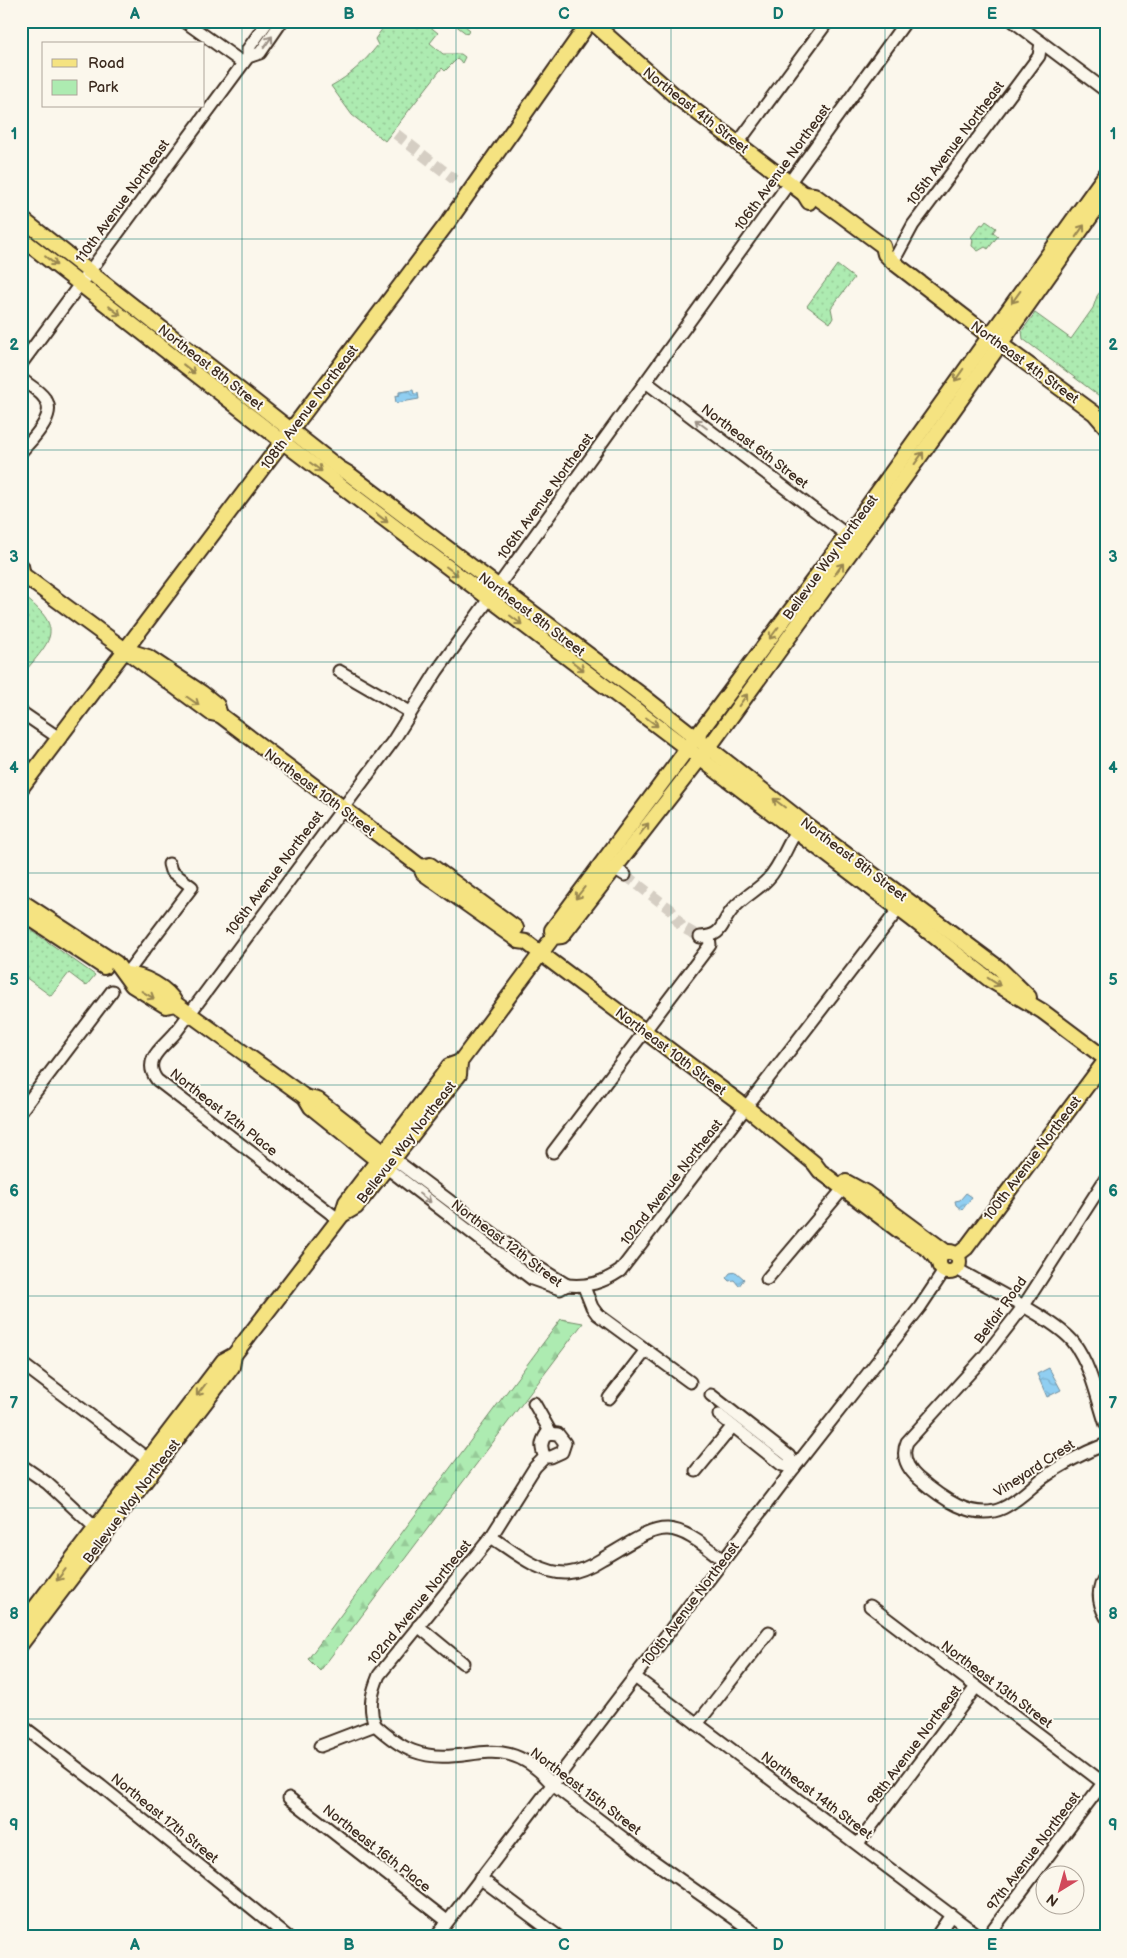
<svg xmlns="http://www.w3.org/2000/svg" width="1127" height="1958" font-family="'Balsamiq Sans',sans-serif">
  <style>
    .green { fill: url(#green-dots); stroke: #748a68 }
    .forest { fill: url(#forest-firs); stroke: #748a68 }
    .water { fill: url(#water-waves); stroke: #6e8c9d }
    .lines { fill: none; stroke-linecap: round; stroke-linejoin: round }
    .minor-tunnel { stroke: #d5cec3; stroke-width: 11; stroke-dasharray: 11 5.5; stroke-linecap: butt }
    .minor-casing { stroke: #3b2a1e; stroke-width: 15 }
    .major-casing { stroke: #3b2a1e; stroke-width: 18 }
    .minor { stroke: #fbf7ec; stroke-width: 11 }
    .major { stroke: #f5e381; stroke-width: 14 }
    .oneway { stroke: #9b9085 }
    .oneway2 { stroke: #988650 }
    .grid { fill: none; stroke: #0f766e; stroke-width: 1; stroke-opacity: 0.55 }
    .labels { text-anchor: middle; stroke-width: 4; stroke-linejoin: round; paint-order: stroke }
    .street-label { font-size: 14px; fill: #3b2a1e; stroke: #fbf7ec }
    .neatline { fill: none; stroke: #0f766e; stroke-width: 2 }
    .grid-label { font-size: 16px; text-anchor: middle; font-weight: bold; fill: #0f766e }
  </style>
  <defs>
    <pattern id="green-dots" width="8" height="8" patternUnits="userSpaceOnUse" patternTransform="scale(1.25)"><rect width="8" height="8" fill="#adebb1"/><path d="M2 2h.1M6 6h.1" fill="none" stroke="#96ca98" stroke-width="1.8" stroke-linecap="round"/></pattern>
    <pattern id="forest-firs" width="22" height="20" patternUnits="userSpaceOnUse" patternTransform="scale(1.25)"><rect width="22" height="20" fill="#adebb1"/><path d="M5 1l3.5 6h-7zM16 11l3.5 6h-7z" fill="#96ca98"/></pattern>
    <pattern id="water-waves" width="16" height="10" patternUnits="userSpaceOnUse" patternTransform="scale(1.25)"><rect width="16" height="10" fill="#90cef1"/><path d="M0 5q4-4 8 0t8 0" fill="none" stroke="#7db1ce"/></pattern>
  </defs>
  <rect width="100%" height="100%" fill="#fbf7ec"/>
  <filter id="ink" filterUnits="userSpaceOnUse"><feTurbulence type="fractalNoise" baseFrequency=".02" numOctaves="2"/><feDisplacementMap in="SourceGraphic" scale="10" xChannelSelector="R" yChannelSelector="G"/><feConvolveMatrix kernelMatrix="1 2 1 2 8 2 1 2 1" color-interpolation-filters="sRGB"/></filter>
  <g filter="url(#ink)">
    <g class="green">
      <path d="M388,21H423L438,33L430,43L443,54H461L465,57L462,63L457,59L445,71L442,68L385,141L352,115L331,86C351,75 364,62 378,45L375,39Z"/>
      <polygon points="450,21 466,21 464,25 470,30 467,34"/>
      <polygon points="986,221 996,228 993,232 998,236 988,249 985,247 978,251 972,246 973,239 971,237 981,224 983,225"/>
      <polygon points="837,265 854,278 831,308 833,318 830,323 807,306"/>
      <polygon points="1106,284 1106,401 1023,339 1022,331 1035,313 1071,339 1093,308 1097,296"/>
      <path d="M21,594C66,629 53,638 21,676Z"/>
      <polygon points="21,923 95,975 86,986 69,973 51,996 21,974"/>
    </g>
    <polygon class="forest" points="561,1319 583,1323 320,1671 308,1659"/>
    <g class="water">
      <polygon points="413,390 414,394 418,393 419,399 396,403 395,396 399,395 399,392"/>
      <polygon points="966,1193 972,1197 962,1210 956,1205 955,1201 960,1200"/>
      <polygon points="736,1272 744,1279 739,1286 734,1280 729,1281 726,1278 730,1273"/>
      <polygon points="1049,1368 1061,1390 1047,1397 1037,1374"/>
    </g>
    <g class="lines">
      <g class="minor-tunnel">
        <polyline points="396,134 455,180"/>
        <polyline points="625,875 670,909 682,927 700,937"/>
      </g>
      <defs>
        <g id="minor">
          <polyline points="184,21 243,63"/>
          <polyline points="1013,21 1106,91"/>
          <polyline points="248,57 248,49 268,21"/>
          <polyline points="738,143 828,21"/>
          <polyline points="893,262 913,225 1039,56 1041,42"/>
          <polyline points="21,364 242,65 248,57 260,53 282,21"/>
          <path d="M21,379C29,385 40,391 45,399C58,415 31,440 21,452"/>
          <polyline points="646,382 847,535"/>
          <polyline points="339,671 410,712"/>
          <polyline points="21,712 59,738"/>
          <polyline points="614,868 625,875"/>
          <path d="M700,937C725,936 720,923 733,909C743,897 758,890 768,879C781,865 786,847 796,832"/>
          <polyline points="126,974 192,887 171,871 169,864"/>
          <polyline points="21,1111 112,991"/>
          <polyline points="553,1152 710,945 709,937"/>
          <polyline points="394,1159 536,1266 567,1285"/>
          <polyline points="387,1168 532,1279 560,1289 567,1285"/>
          <path d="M1106,1178L1023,1307L984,1357L907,1442C901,1456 907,1468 918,1478C940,1497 973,1522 1003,1508C1018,1501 1030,1488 1043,1478C1062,1464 1083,1453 1106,1444"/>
          <path d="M338,1219L157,1080C141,1059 164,1047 176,1032L393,741L437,671L906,21"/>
          <path d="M957,1269C985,1286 1057,1320 1074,1343C1091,1366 1097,1398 1106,1425"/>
          <polyline points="767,1279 848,1183"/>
          <path d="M567,1285C588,1287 602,1283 620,1271L904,902"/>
          <polyline points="584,1287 592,1307 597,1314 690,1382"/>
          <polyline points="21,1363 149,1460"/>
          <polyline points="711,1395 789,1456 794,1468"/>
          <polyline points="609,1398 646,1350"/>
          <polyline points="534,1403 551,1433"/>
          <polyline points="719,1415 782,1465 794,1468"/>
          <polyline points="21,1465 47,1483 101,1533"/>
          <polyline points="696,1471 732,1427"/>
          <path d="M491,1537C513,1551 539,1574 567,1573C580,1572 591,1566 602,1559C662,1524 666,1514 723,1560"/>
          <path d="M1106,1575C1096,1589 1098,1603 1106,1617"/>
          <polyline points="870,1606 1106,1785"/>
          <polyline points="418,1626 463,1663"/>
          <polyline points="635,1677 980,1937"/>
          <polyline points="697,1724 769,1632"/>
          <polyline points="21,1725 101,1786 288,1937"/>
          <path d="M375,1725C386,1735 399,1746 413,1751C467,1771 501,1724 553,1785L652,1860L761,1937"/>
          <path d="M320,1746L375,1725C368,1707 372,1692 379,1675L491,1537L535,1467L545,1457H551L562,1452L565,1443L558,1434L547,1433C541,1442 540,1447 545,1457"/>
          <polyline points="289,1798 447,1921"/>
          <polyline points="858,1844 976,1687"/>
          <polyline points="480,1878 559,1937"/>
          <polyline points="436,1937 794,1468 920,1307 944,1271"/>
          <polyline points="936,1937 951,1915"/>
          <polyline points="987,1937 1103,1783"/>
        </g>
        <g id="major">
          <polyline points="591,21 673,94 804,194 809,202"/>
          <polyline points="804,194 814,195 883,246 885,254 893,262 988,335 1094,413 1106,427"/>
          <polyline points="21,218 339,468 349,474 643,696 808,826 999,968 1029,997"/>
          <polyline points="21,238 296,452 912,919 990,980 1042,1011 1106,1059"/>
          <polyline points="21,566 23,575 211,713 220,715 421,867 423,873 519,941 526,942 555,964 747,1108 814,1163 820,1171 902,1233 929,1250 939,1262"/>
          <polyline points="132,652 148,657 202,693 217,705 220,715"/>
          <polyline points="21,788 449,221 590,21"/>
          <polyline points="421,867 430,865 516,928"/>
          <polyline points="21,901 116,963 132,985 166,1006 176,1004"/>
          <polyline points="22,913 104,967"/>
          <polyline points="553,937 552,930 847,535 1106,174"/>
          <path d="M126,974C143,975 168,988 176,1004L305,1097L311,1107L387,1168"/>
          <polyline points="305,1097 318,1100 392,1158"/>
          <polyline points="846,1182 866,1193 946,1252"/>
          <polyline points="342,1215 346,1202 442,1076 449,1066 460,1062"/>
          <circle cx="949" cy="1262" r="10"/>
          <polyline points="957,1255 966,1248 1106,1060"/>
          <polyline points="21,1626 223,1361 234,1355 342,1215 356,1207 459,1075 460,1062 553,937 562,936 715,739 937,433 1106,195"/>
          <polyline points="21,1644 232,1367 234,1355"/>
        </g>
      </defs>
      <use href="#minor" class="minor-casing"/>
      <use href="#major" class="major-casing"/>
      <use href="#minor" class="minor"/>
      <use href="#major" class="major"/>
    </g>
    <defs><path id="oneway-shaft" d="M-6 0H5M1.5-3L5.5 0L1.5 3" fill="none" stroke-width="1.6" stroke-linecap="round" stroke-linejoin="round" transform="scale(1.25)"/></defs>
    <g class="oneway">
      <use href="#oneway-shaft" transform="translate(268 42) rotate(-55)"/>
      <use href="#oneway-shaft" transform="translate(701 424) rotate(-143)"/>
      <use href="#oneway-shaft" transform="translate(425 1198) rotate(37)"/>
    </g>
    <g class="oneway2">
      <use href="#oneway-shaft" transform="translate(1080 231) rotate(-55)"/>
      <use href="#oneway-shaft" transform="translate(51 261) rotate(38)"/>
      <use href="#oneway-shaft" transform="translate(1016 297) rotate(126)"/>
      <use href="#oneway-shaft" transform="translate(115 311) rotate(38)"/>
      <use href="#oneway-shaft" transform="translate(189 369) rotate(38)"/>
      <use href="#oneway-shaft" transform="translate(959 375) rotate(125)"/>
      <use href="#oneway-shaft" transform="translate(919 458) rotate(-54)"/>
      <use href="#oneway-shaft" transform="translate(316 467) rotate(37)"/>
      <use href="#oneway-shaft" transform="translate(382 518) rotate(38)"/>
      <use href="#oneway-shaft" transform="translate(839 569) rotate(-54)"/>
      <use href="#oneway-shaft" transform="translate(452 571) rotate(37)"/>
      <use href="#oneway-shaft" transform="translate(516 620) rotate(37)"/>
      <use href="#oneway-shaft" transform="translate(774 633) rotate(127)"/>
      <use href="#oneway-shaft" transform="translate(578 666) rotate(37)"/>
      <use href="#oneway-shaft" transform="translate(743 700) rotate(-54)"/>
      <use href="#oneway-shaft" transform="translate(193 701) rotate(35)"/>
      <use href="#oneway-shaft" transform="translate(652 722) rotate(37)"/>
      <use href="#oneway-shaft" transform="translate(779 803) rotate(-143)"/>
      <use href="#oneway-shaft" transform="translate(644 829) rotate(-52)"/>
      <use href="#oneway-shaft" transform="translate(580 893) rotate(128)"/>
      <use href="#oneway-shaft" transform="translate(994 982) rotate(33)"/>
      <use href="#oneway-shaft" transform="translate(148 995) rotate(31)"/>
      <use href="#oneway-shaft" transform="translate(201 1390) rotate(127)"/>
      <use href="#oneway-shaft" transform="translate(61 1575) rotate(128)"/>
    </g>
  </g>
  <path class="grid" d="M242,21V1937M456,21V1937M671,21V1937M885,21V1937M21,239H1106M21,450H1106M21,662H1106M21,873H1106M21,1085H1106M21,1296H1106M21,1508H1106M21,1719H1106"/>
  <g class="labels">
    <g class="street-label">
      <text transform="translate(696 110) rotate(38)" y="5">Northeast 4th Street</text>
      <text transform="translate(955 143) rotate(-53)" y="5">105th Avenue Northeast</text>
      <text transform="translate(782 167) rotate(-54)" y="5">106th Avenue Northeast</text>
      <text transform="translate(122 201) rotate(-54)" y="5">110th Avenue Northeast</text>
      <text transform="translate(1025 362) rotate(36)" y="5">Northeast 4th Street</text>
      <text transform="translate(211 367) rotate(38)" y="5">Northeast 8th Street</text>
      <text transform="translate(309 407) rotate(-53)" y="5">108th Avenue Northeast</text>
      <text transform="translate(755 446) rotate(37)" y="5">Northeast 6th Street</text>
      <text transform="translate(545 496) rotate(-54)" y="5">106th Avenue Northeast</text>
      <text transform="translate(830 557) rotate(-54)" y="5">Bellevue Way Northeast</text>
      <text transform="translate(532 614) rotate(37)" y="5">Northeast 8th Street</text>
      <text transform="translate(320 792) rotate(37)" y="5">Northeast 10th Street</text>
      <text transform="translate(854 859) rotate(37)" y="5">Northeast 8th Street</text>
      <text transform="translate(274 873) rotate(-53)" y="5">106th Avenue Northeast</text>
      <text transform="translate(671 1051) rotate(37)" y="5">Northeast 10th Street</text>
      <text transform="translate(224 1112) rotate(38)" y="5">Northeast 12th Place</text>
      <text transform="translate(406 1142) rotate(-52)" y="5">Bellevue Way Northeast</text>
      <text transform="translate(1032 1158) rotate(-53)" y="5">100th Avenue Northeast</text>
      <text transform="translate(671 1182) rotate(-52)" y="5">102nd Avenue Northeast</text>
      <text transform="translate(507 1243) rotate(37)" y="5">Northeast 12th Street</text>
      <text transform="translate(1000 1310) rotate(-54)" y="5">Belfair Road</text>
      <text transform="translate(1034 1468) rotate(-33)" y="5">Vineyard Crest</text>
      <text transform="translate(131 1501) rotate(-53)" y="5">Bellevue Way Northeast</text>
      <text transform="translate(419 1602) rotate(-51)" y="5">102nd Avenue Northeast</text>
      <text transform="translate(690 1604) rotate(-53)" y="5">100th Avenue Northeast</text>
      <text transform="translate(997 1684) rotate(37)" y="5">Northeast 13th Street</text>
      <text transform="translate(914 1745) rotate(-53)" y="5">98th Avenue Northeast</text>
      <text transform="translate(586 1791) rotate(37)" y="5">Northeast 15th Street</text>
      <text transform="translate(817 1795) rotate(37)" y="5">Northeast 14th Street</text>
      <text transform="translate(165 1818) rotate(39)" y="5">Northeast 17th Street</text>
      <text transform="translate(377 1848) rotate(38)" y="5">Northeast 16th Place</text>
      <text transform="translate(1033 1851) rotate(-53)" y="5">97th Avenue Northeast</text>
    </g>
  </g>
  <rect width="1127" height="1958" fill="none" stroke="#fbf7ec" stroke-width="55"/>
  <rect x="42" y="42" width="162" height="65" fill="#fbf7ec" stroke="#aea59a"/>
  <rect x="52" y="59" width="25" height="8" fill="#f5e381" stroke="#aea59a"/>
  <text x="88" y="68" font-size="15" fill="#3b2a1e">Road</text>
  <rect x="52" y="80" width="25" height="15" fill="#adebb1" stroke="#aea59a"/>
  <text x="88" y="92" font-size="15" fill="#3b2a1e">Park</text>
  <g transform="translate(1060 1890) rotate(217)"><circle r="24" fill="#fbf7ec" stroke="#aea59a"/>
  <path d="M0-4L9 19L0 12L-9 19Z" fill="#d1495b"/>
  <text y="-8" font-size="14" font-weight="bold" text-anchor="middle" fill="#3b2a1e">N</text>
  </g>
  <rect x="28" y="28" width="1072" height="1902" class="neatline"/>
  <g class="grid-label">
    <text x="135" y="19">A</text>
    <text x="349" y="19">B</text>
    <text x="564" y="19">C</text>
    <text x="778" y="19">D</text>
    <text x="992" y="19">E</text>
    <text x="14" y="139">1</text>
    <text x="1113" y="139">1</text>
    <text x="14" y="350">2</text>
    <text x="1113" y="350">2</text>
    <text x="14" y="562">3</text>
    <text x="1113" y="562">3</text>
    <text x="14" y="773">4</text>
    <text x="1113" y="773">4</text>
    <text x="14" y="985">5</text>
    <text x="1113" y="985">5</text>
    <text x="14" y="1196">6</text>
    <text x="1113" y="1196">6</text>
    <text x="14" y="1408">7</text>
    <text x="1113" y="1408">7</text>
    <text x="14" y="1619">8</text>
    <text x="1113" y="1619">8</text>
    <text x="14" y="1830">9</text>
    <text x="1113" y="1830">9</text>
    <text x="135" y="1950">A</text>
    <text x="349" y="1950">B</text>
    <text x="564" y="1950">C</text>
    <text x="778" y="1950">D</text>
    <text x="992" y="1950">E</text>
  </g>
</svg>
